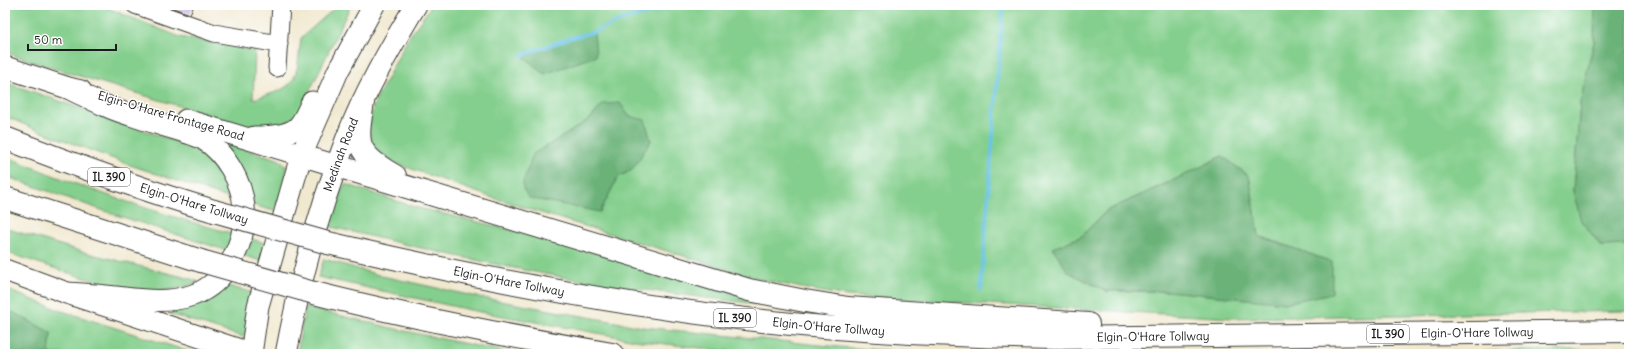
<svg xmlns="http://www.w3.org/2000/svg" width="1634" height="359" font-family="Delius,sans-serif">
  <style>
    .green { fill: #84cf8d; stroke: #507654; fill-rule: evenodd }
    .forest { fill: #6bb278; stroke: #44674a }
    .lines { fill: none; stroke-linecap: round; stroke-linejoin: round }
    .stream { stroke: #6bc4e9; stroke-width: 3.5 }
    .building { fill: #c9baee }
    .minor-casing { stroke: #3c3b37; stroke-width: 19 }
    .major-casing { stroke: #3c3b37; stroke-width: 23 }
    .highway-casing { stroke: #3c3b37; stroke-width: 24 }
    .minor { stroke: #fff; stroke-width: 17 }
    .major { stroke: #fff; stroke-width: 21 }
    .highway { stroke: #fff; stroke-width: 22 }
    .highway-bridge-casing { stroke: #3c3b37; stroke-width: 24; stroke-linecap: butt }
    .highway-bridge { stroke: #fff; stroke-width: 22 }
    .labels { text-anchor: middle; stroke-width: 3; stroke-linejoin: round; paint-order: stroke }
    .shield { fill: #fff; stroke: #606060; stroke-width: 1 }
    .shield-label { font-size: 11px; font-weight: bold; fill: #1c1c1c }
    .street-label { font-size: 12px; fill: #1c1c1c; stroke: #fff }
  </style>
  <rect width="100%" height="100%" fill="#fff"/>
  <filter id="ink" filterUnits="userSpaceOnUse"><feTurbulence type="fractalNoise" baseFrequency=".025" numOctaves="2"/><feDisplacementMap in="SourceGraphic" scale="8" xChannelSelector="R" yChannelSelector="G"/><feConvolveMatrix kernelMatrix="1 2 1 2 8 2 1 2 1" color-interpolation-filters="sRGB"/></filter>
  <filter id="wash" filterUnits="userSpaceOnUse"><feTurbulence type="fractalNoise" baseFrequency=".012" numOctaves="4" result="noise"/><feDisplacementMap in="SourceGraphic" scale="16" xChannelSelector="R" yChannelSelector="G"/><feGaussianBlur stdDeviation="0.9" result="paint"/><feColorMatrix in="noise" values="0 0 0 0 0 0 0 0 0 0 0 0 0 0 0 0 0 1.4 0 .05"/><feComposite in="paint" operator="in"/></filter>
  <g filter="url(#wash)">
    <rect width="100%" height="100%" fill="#f0e8cf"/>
    <g class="green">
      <path d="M5,5H100L180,37L255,51L253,99C299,87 296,82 301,38L338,5H351L301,109C282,131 273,129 246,126L36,63L5,52Z"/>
      <path d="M432,5H655L658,9L661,5H1595L1594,42L1580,103L1573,191L1601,246L1629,245V311L1233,318L848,296L812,290L763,280L528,209L508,202L493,198L395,163L376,151L369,134L371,115L374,104L408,38ZM603,104L629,116L632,170L618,177L600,212L568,133L591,118ZM1222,156L1249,176L1259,236L1332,262L1168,291H1106L1053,249L1082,236L1106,211L1191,172Z"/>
      <path d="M5,82L194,148C213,163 226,177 234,200L130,165L37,130L5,116Z"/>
      <path d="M219,142L275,158C279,160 283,161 285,165C290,174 278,201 274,211L253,205Z"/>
      <path d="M5,156C79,187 156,213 234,234L228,251L113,214L5,176Z"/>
      <path d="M345,184L415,207L516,231L758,299L757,304C690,296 623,288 556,276C479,262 403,244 327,226L338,188L343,189Z"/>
      <polygon points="5,228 83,252 199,281 185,287 154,292 126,288 81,277 5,252"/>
      <polygon points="248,238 265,243 261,261 242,255"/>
      <polygon points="324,259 382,276 478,297 643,327 839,347 946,354 752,354 717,350 641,341 475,311 318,277"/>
      <polygon points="221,284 254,293 247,329 243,337 170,314 172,310"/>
      <polygon points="5,289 59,310 197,354 49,354 51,333 5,308"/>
      <polygon points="305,307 400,330 515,354 297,354"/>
      <polygon points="1629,349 1629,354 1331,354"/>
    </g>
    <g class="forest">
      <polygon points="1595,5 1629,5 1629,245 1601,246 1581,221 1573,191 1580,103 1594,42"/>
      <polygon points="594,32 596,56 544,74 522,55 570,38"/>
      <polygon points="620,103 629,116 645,120 651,141 632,170 618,177 600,212 529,198 523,189 523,182 533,154 568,133 591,118 603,104"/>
      <polygon points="1222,156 1249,176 1259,236 1332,262 1332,293 1285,303 1168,291 1106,291 1068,272 1053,248 1082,236 1106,211 1191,172"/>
      <polygon points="5,308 51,333 49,354 5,354"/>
    </g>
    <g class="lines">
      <g class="stream">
        <polyline points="522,55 570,38 594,32 620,21 677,5"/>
        <polyline points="981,290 1003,5"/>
      </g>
    </g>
    <g id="blocks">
      <polygon class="building" points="165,5 194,5 190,14"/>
    </g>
  </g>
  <g filter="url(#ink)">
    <use href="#blocks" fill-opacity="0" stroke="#3c3b37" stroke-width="1"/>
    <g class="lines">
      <defs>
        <g id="minor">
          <polyline points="135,5 214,33 279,44"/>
          <polyline points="277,68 281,5"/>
        </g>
        <g id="major">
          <polyline points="5,67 68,88 81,91"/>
          <polyline points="186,120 337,166"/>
          <path d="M254,137C266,137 288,136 298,127C304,121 308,110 312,102"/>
          <polyline points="5,270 67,293 252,354"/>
          <path d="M67,293C83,294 99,295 115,297C142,300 167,304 193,295C227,283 247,241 244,207C242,182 225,152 203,139C192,133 168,127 155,123C138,117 121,113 106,106C93,100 80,94 68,88"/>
          <polyline points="251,354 258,306 301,156 338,71 374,5"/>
          <path id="s1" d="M286,354C300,281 319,209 346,140C364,93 390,48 416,5"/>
        </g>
        <g id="highway">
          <path d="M363,102C356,146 355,152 395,176"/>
          <path d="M5,138C74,165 143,190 214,211"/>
          <polyline points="337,166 696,274 749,290 805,301 848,308 1088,324"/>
          <polyline points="5,198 201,261"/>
          <path id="s2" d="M328,243C472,277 617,305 763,321C860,332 957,336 1054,338L1629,331"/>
          <path d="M314,293C413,318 512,337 612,354"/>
        </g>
      </defs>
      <use href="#minor" class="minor-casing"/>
      <use href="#major" class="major-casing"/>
      <use href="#highway" class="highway-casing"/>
      <use href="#minor" class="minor"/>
      <use href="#major" class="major"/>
      <use href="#highway" class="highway"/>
      <defs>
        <g id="highway-bridge">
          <polyline points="214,211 328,243"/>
          <polyline points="201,261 314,293"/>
        </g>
      </defs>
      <use href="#highway-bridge" class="highway-bridge-casing"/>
      <use href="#highway-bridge" class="highway-bridge"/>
    </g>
  </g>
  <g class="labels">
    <g class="shield">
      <rect x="88" y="168" width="42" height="18" rx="3"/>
      <rect x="714" y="309" width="42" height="18" rx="3"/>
      <rect x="1367" y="325" width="42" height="18" rx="3"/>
    </g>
    <g class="shield-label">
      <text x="109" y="181">IL 390</text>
      <text x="735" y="322">IL 390</text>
      <text x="1388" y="338">IL 390</text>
    </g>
    <g class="street-label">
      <text transform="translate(171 116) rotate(16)" y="4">Elgin-O'Hare Frontage Road</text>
      <text dy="4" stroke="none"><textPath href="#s1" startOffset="207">Medinah Road</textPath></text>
      <text transform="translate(194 204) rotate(17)" y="4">Elgin-O'Hare Tollway</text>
      <text dy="4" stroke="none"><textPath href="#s2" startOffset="185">Elgin-O'Hare Tollway</textPath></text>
      <text dy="4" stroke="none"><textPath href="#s2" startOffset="508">Elgin-O'Hare Tollway</textPath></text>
      <text dy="4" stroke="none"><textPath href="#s2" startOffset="1157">Elgin-O'Hare Tollway</textPath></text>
      <text dy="4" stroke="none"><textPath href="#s2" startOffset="833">Elgin-O'Hare Tollway</textPath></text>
    </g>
  </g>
  <rect width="1634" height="359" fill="none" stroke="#fff" stroke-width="20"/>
  <path d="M28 44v6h88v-6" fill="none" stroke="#1c1c1c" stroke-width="2"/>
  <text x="34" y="44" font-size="12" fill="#1c1c1c" stroke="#ffffff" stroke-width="3" paint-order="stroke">50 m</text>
</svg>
